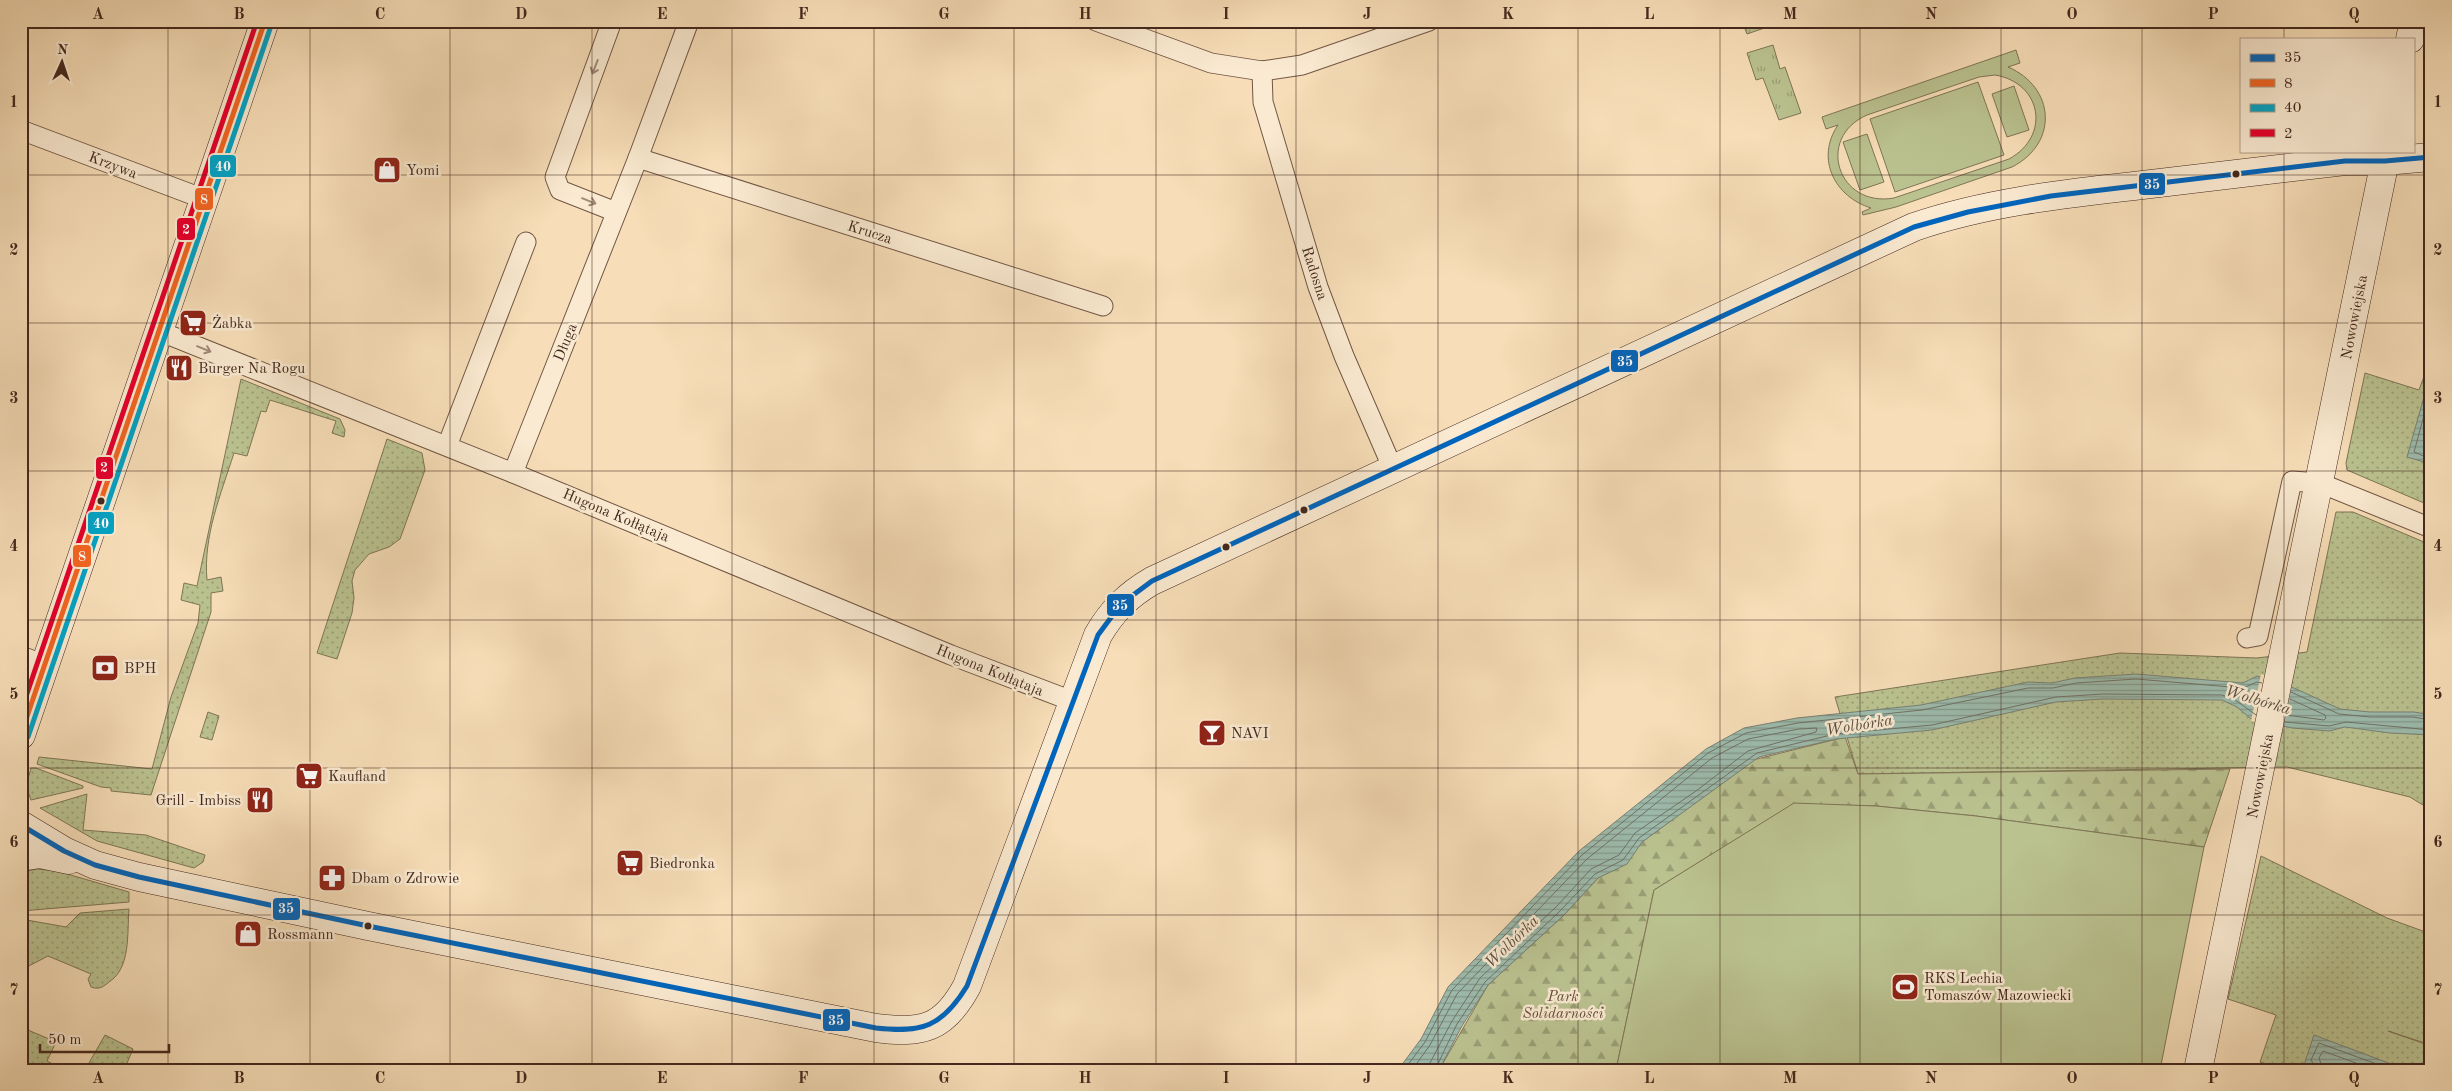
<svg xmlns="http://www.w3.org/2000/svg" width="2452" height="1091" font-family="'Old Standard TT',serif">
  <style>
    .grass { fill: url(#grass-dots); stroke: #7f7557 }
    .forest { fill: url(#forest-firs); stroke: #7f7557 }
    .park { fill: url(#park-tufts); stroke: #7f7557 }
    .pitch { fill: #bac290; stroke: #7f7557; fill-rule: evenodd }
    .water { fill: url(#water-rules); stroke: #798174 }
    .pier { fill: #f7deb8 }
    .lines { fill: none; stroke-linecap: round; stroke-linejoin: round }
    .shore { stroke: #707266; stroke-width: 1 }
    .street-casing { stroke: #715644; stroke-width: 21 }
    .secondary-casing { stroke: #44281e; stroke-width: 29 }
    .street { stroke: #faead1; stroke-width: 19 }
    .secondary { stroke: #faead1; stroke-width: 28 }
    .bus-1-casing { stroke: #faead1; stroke-width: 9 }
    .bus-2-casing { stroke: #faead1; stroke-width: 9 }
    .bus-3-casing { stroke: #faead1; stroke-width: 9 }
    .bus-4-casing { stroke: #faead1; stroke-width: 9 }
    .bus-1 { stroke: #0065bd; stroke-width: 5 }
    .bus-2 { stroke: #f26522; stroke-width: 5 }
    .bus-3 { stroke: #03a3c5; stroke-width: 5 }
    .bus-4 { stroke: #e4002b; stroke-width: 5 }
    .oneway { stroke: #9f8978 }
    .grid { fill: none; stroke: #44281e; stroke-width: 1; stroke-opacity: 0.55 }
    .bus-dot { fill: #44281e; stroke: #faead1; stroke-width: 2 }
    .labels { text-anchor: middle; stroke-width: 5; stroke-linejoin: round; paint-order: stroke }
    .street-label { font-size: 15px; fill: #44281e; stroke: #faead1 }
    .poi-label { font-size: 15px; fill: #44281e; stroke: #faead1; text-anchor: start }
    .park-label { font-size: 15px; font-style: italic; fill: #624e3a; stroke: #faead1 }
    .water-label { font-size: 16px; font-style: italic; fill: #5a4d42; stroke: #faead1 }
    .line-badge { stroke: #faead1; stroke-width: 2 }
    .badge-label { font-size: 14px; text-anchor: middle; font-weight: bold; fill: #fff }
    .neatline { fill: none; stroke: #44281e; stroke-width: 2 }
    .grid-label { font-size: 16px; text-anchor: middle; font-weight: bold; fill: #44281e }
  </style>
  <defs>
    <pattern id="grass-dots" width="8" height="8" patternUnits="userSpaceOnUse" patternTransform="scale(1.25)"><rect width="8" height="8" fill="#bac290"/><path d="M2 2h.1M6 6h.1" fill="none" stroke="#999e75" stroke-width="1.8" stroke-linecap="round"/></pattern>
    <pattern id="forest-firs" width="22" height="20" patternUnits="userSpaceOnUse" patternTransform="scale(1.25)"><rect width="22" height="20" fill="#bac290"/><path d="M5 1l3.5 6h-7zM16 11l3.5 6h-7z" fill="#999e75"/></pattern>
    <pattern id="park-tufts" width="24" height="20" patternUnits="userSpaceOnUse" patternTransform="scale(1.25)"><rect width="24" height="20" fill="#bac290"/><path d="M3 7l-1-3M5 7V3M7 7l1-3M15 17l-1-3M17 17v-4M19 17l1-3" fill="none" stroke="#999e75"/></pattern>
    <pattern id="water-rules" width="6" height="5" patternUnits="userSpaceOnUse" patternTransform="scale(1.25)"><rect width="6" height="5" fill="#9dbcae"/><path d="M0 2.5h6" fill="none" stroke="#82998d"/></pattern>
  </defs>
  <rect width="100%" height="100%" fill="#f7deb8"/>
  <filter id="stains"><feTurbulence type="fractalNoise" baseFrequency=".004" numOctaves="4"/><feColorMatrix values="0 0 0 0 .2 0 0 0 0 .09 0 0 0 0 .02 0 0 0 .5 -.17"/></filter>
  <radialGradient id="worn" r=".72"><stop offset=".6" stop-color="#630" stop-opacity="0"/><stop offset="1" stop-color="#630" stop-opacity=".3"/></radialGradient>
  <g class="grass">
    <polygon points="2429,363 2431,364 2431,506 2347,470 2346,463 2365,373 2419,390"/>
    <path d="M241,379L340,419L345,430L344,437L332,433L336,421L270,400L266,412L261,411L247,456L234,453C221,494 203,536 207,580L221,577L223,591L211,593V612L151,795L111,791V788L101,787L37,764L39,757L152,769L171,697L198,623L200,605L181,600L184,583L197,586Z"/>
    <polygon points="387,439 422,453 425,470 400,539 389,547 369,554 355,570 352,581 354,598 352,613 337,659 317,653"/>
    <polygon points="2336,512 2353,512 2431,545 2431,810 2410,797 2287,767 1858,774 1835,697 2120,653 2257,658 2307,652"/>
    <polygon points="208,712 219,716 212,740 200,737"/>
    <polygon points="31,768 36,768 83,786 83,788 31,800 26,786"/>
    <polygon points="87,794 83,830 146,835 205,855 203,862 194,868 97,841 40,808"/>
    <polygon points="2261,856 2387,918 2431,934 2431,1045 2388,1031 2431,1046 2431,1070 2282,1070 2260,1062 2276,1015 2228,999"/>
    <polygon points="37,869 57,871 129,892 129,902 21,911 21,872"/>
    <path d="M129,909C127,933 131,968 109,982C103,987 99,990 91,987L88,979L91,974L48,956L21,970V919L66,927L80,913Z"/>
    <polygon points="21,1027 56,1042 47,1061 64,1070 21,1070"/>
    <polygon points="105,1035 133,1049 124,1070 85,1070"/>
  </g>
  <polygon class="forest" points="1845,737 1858,774 2230,769 2204,847 1976,816 1876,806 1794,804 1654,890 1616,1070 1439,1070 1488,985 1564,915 1598,878 1642,842 1753,760"/>
  <g class="park">
    <polygon points="1742,21 1775,21 1776,24 1747,34"/>
    <polygon points="1773,45 1780,69 1785,67 1801,113 1779,120 1763,78 1756,80 1747,53"/>
  </g>
  <g class="pitch">
    <path d="M2016,50L2020,63L2008,67C2055,87 2059,143 2012,167L1896,207L1863,215L1862,212L1871,208C1835,197 1815,159 1838,125L1826,129L1822,117ZM1995,75C2042,83 2051,136 2009,159L1894,198C1838,208 1815,138 1867,115L1979,77Z"/>
    <polygon points="1978,82 2004,155 1895,192 1870,119"/>
    <polygon points="2014,86 2029,130 2007,137 1992,94"/>
    <polygon points="1867,134 1884,182 1860,190 1843,142"/>
    <polygon points="1794,803 1876,806 1976,816 2204,847 2160,1070 1616,1070 1654,890"/>
  </g>
  <g class="water">
    <polygon points="2431,372 2431,464 2407,457"/>
    <polygon points="2136,674 2243,683 2257,676 2294,688 2340,709 2370,712 2414,712 2431,715 2431,735 2390,733 2345,727 2329,731 2292,728 2251,719 2237,707 2222,700 2103,699 2056,702 1932,730 1836,739 1759,757 1642,842 1627,864 1598,878 1564,915 1488,985 1462,1026 1439,1070 1398,1070 1421,1039 1448,987 1579,851 1706,749 1744,728 1797,718 1921,705 2028,682 2052,683 2075,678"/>
    <polygon points="2314,1035 2407,1070 2318,1070 2304,1065"/>
  </g>
  <polygon class="pier" points="2261,674 2292,685 2283,729 2251,721"/>
  <g class="lines">
    <g class="shore">
      <polyline points="2431,390 2414,452 2431,459"/>
      <polyline points="2291,692 2339,714 2370,717 2413,717 2431,720"/>
      <polyline points="2286,715 2324,720 2326,718 2325,715 2290,699"/>
      <polyline points="2285,722 2329,726 2346,722 2431,730"/>
      <polyline points="1404,1070 1425,1042 1452,990 1582,855 1708,753 1746,733 1798,723 1922,710 2028,688 2053,688 2076,683 2136,679 2243,688 2257,682 2262,683"/>
      <polyline points="1412,1070 1430,1045 1457,994 1587,859 1712,758 1748,739 1799,729 1817,728 1816,732 1748,751 1696,791 1635,833 1619,855 1591,869 1556,907 1480,978 1452,1021 1430,1063 1429,1070"/>
      <polyline points="1435,1070 1457,1024 1485,982 1560,911 1595,874 1623,860 1639,838 1757,753 1835,734 1932,725 2056,697 2103,694 2222,695 2234,699 2256,715"/>
      <polyline points="2317,1070 2311,1060 2319,1043 2393,1070"/>
      <polyline points="2323,1070 2319,1058 2323,1051 2375,1070"/>
    </g>
    <defs>
      <g id="street">
        <polyline points="612,21 555,177 560,190 616,212"/>
        <polyline points="1096,21 1211,63 1262,71 1302,65 1429,21"/>
        <polyline points="1262,71 1263,102 1318,287 1344,356 1393,469"/>
        <polyline points="21,130 204,199"/>
        <polyline points="638,158 1103,306"/>
        <polyline points="159,331 513,473 951,655 1072,701"/>
        <polyline points="447,446 526,242"/>
        <polyline points="513,473 638,158 689,21"/>
        <polyline points="2247,638 2258,636 2292,481 2320,483 2431,528"/>
        <polyline points="21,656 45,665"/>
      </g>
      <g id="secondary">
        <polyline points="2410,39 2414,21"/>
        <polyline points="21,735 265,21"/>
        <path d="M21,825L64,851L95,865L139,877L368,926L876,1028C922,1034 944,1029 967,986L1098,635C1112,611 1128,595 1152,581L1914,227C1984,203 2061,194 2134,186C2205,178 2275,169 2345,161H2385L2431,157"/>
        <polyline points="21,857 40,854 69,860"/>
        <polyline points="2198,1070 2387,151"/>
      </g>
    </defs>
    <use href="#street" class="street-casing"/>
    <use href="#secondary" class="secondary-casing"/>
    <use href="#street" class="street"/>
    <use href="#secondary" class="secondary"/>
    <defs>
      <path id="bus-1" d="M21,825L64,851L95,865L139,877L368,926L876,1028C922,1033 942,1027 967,986L1098,635L1121,604L1152,581L1914,227L1968,212L2051,196L2345,161H2385L2431,157"/>
      <polyline id="bus-2" points="21,734 265,21"/>
      <polyline id="bus-3" points="28,737 272,23"/>
      <polyline id="bus-4" points="21,711 257,21"/>
    </defs>
    <use href="#bus-1" class="bus-1-casing"/>
    <use href="#bus-2" class="bus-2-casing"/>
    <use href="#bus-3" class="bus-3-casing"/>
    <use href="#bus-4" class="bus-4-casing"/>
    <use href="#bus-1" class="bus-1"/>
    <use href="#bus-2" class="bus-2"/>
    <use href="#bus-3" class="bus-3"/>
    <use href="#bus-4" class="bus-4"/>
  </g>
  <defs><path id="oneway-shaft" d="M-6 0H5M1.5-3L5.5 0L1.5 3" fill="none" stroke-width="1.6" stroke-linecap="round" stroke-linejoin="round" transform="scale(1.25)"/></defs>
  <g class="oneway">
    <use href="#oneway-shaft" transform="translate(595 67) rotate(111)"/>
    <use href="#oneway-shaft" transform="translate(589 201) rotate(22)"/>
    <use href="#oneway-shaft" transform="translate(204 349) rotate(22)"/>
  </g>
  <path class="grid" d="M168,21V1070M310,21V1070M450,21V1070M592,21V1070M732,21V1070M874,21V1070M1014,21V1070M1156,21V1070M1296,21V1070M1438,21V1070M1578,21V1070M1720,21V1070M1860,21V1070M2001,21V1070M2142,21V1070M2284,21V39M2284,151V1070M21,175H2431M21,323H2431M21,471H2431M21,620H2431M21,768H2431M21,915H2431"/>
  <defs>
    <symbol id="shop-square" viewBox="-11 -11 22 22"><rect x="-9" y="-9" width="18" height="18" rx="4" fill="#8f2418" stroke="#faead1"/><path d="M-5-2.5h2.3a2.7 3.5 0 0 1 5.4 0H5L5.5 6h-11ZM-1.5-2.5h3a1.5 2.3 0 0 0-3 0Z" fill="#fff"/></symbol>
    <symbol id="supermarket-square" viewBox="-11 -11 22 22"><rect x="-9" y="-9" width="18" height="18" rx="4" fill="#8f2418" stroke="#faead1"/><path d="M-6-5.5h2.5l.6 2H6L4.5 2H-2.5L-4.4-4H-6ZM-1.5 3.2a1.3 1.3 0 1 0 .1 0ZM3 3.2a1.3 1.3 0 1 0 .1 0Z" fill="#fff"/></symbol>
    <symbol id="restaurant-square" viewBox="-11 -11 22 22"><rect x="-9" y="-9" width="18" height="18" rx="4" fill="#8f2418" stroke="#faead1"/><path d="M-5-6h1v4h1v-4h1v4h1v-4h1v5L-1.5 .5V6h-2V.5L-5-1ZM5-6V6H3V1.5H1.5Q1.5-4 5-6Z" fill="#fff"/></symbol>
    <symbol id="bank-square" viewBox="-11 -11 22 22"><rect x="-9" y="-9" width="18" height="18" rx="4" fill="#8f2418" stroke="#faead1"/><path d="M-6-4H6V4H-6ZM0-2.3a2.3 2.3 0 1 0 0 4.6a2.3 2.3 0 1 0 0-4.6Z" fill="#fff"/></symbol>
    <symbol id="bar-square" viewBox="-11 -11 22 22"><rect x="-9" y="-9" width="18" height="18" rx="4" fill="#8f2418" stroke="#faead1"/><path d="M-6-5H6L.8 .8V4.5H3.5V6h-7V4.5H-.8V.8Z" fill="#fff"/></symbol>
    <symbol id="pharmacy-square" viewBox="-11 -11 22 22"><rect x="-9" y="-9" width="18" height="18" rx="4" fill="#8f2418" stroke="#faead1"/><path d="M-2-6h4v4h4v4h-4v4h-4v-4h-4v-4h4Z" fill="#fff"/></symbol>
    <symbol id="stadium-square" viewBox="-11 -11 22 22"><rect x="-9" y="-9" width="18" height="18" rx="4" fill="#8f2418" stroke="#faead1"/><path d="M0-5a6.5 5 0 1 0 0 10a6.5 5 0 1 0 0-10ZM-3.5-1.8h7v3.6h-7Z" fill="#fff"/></symbol>
  </defs>
  <g fill-rule="evenodd">
    <use href="#shop-square" x="371" y="154" width="32" height="32"/>
    <use href="#supermarket-square" x="177" y="307" width="32" height="32"/>
    <use href="#restaurant-square" x="163" y="352" width="32" height="32"/>
    <use href="#bank-square" x="89" y="652" width="32" height="32"/>
    <use href="#bar-square" x="1196" y="717" width="32" height="32"/>
    <use href="#supermarket-square" x="293" y="760" width="32" height="32"/>
    <use href="#restaurant-square" x="244" y="784" width="32" height="32"/>
    <use href="#supermarket-square" x="614" y="847" width="32" height="32"/>
    <use href="#pharmacy-square" x="316" y="862" width="32" height="32"/>
    <use href="#shop-square" x="232" y="918" width="32" height="32"/>
    <use href="#stadium-square" x="1889" y="971" width="32" height="32"/>
  </g>
  <g class="bus-dot">
    <circle cx="2236" cy="174" r="4.5"/>
    <circle cx="101" cy="501" r="4.5"/>
    <circle cx="1304" cy="510" r="4.5"/>
    <circle cx="1226" cy="547" r="4.5"/>
    <circle cx="368" cy="926" r="4.5"/>
  </g>
  <g class="labels">
    <g class="street-label">
      <text transform="translate(113 165) rotate(21)" y="5">Krzywa</text>
      <text transform="translate(870 232) rotate(18)" y="5">Krucza</text>
      <text transform="translate(1315 273) rotate(72)" y="5">Radosna</text>
      <text transform="translate(2354 317) rotate(-79)" y="5">Nowowiejska</text>
      <text transform="translate(565 342) rotate(-68)" y="5">Długa</text>
      <text transform="translate(616 515) rotate(23)" y="5">Hugona Kołłątaja</text>
      <text transform="translate(990 670) rotate(22)" y="5">Hugona Kołłątaja</text>
      <text transform="translate(2260 776) rotate(-79)" y="5">Nowowiejska</text>
    </g>
    <g class="poi-label">
      <text x="406" y="175">Yomi</text>
      <text x="212" y="328">Żabka</text>
      <text x="198" y="373">Burger Na Rogu</text>
      <text x="124" y="673">BPH</text>
      <text x="1231" y="738">NAVI</text>
      <text x="328" y="781">Kaufland</text>
      <text x="241" y="805" text-anchor="end">Grill - Imbiss</text>
      <text x="649" y="868">Biedronka</text>
      <text x="351" y="883">Dbam o Zdrowie</text>
      <text x="267" y="939">Rossmann</text>
      <text x="1924" y="983">RKS Lechia<tspan x="1924" dy="17">Tomaszów Mazowiecki</tspan></text>
    </g>
    <g class="park-label">
      <text x="1563" y="1001">Park<tspan x="1563" dy="17">Solidarności</tspan></text>
    </g>
    <g class="water-label">
      <text transform="translate(2258 699) rotate(17)" y="6">Wolbórka</text>
      <text transform="translate(1859 724) rotate(-9)" y="6">Wolbórka</text>
      <text transform="translate(1511 941) rotate(-44)" y="6">Wolbórka</text>
    </g>
  </g>
  <g class="line-badge">
    <rect x="209" y="154" width="28" height="24" rx="5" fill="#03a3c5"/>
    <rect x="2138" y="172" width="28" height="24" rx="5" fill="#0065bd"/>
    <rect x="194" y="187" width="20" height="24" rx="5" fill="#f26522"/>
    <rect x="176" y="217" width="20" height="24" rx="5" fill="#e4002b"/>
    <rect x="1610" y="349" width="29" height="24" rx="5" fill="#0065bd"/>
    <rect x="95" y="456" width="19" height="24" rx="5" fill="#e4002b"/>
    <rect x="87" y="511" width="28" height="24" rx="5" fill="#03a3c5"/>
    <rect x="72" y="544" width="20" height="24" rx="5" fill="#f26522"/>
    <rect x="1106" y="593" width="29" height="24" rx="5" fill="#0065bd"/>
    <rect x="272" y="897" width="29" height="24" rx="5" fill="#0065bd"/>
    <rect x="822" y="1008" width="29" height="24" rx="5" fill="#0065bd"/>
  </g>
  <g class="badge-label">
    <text x="223" y="171">40</text>
    <text x="2152" y="189">35</text>
    <text x="204" y="204">8</text>
    <text x="186" y="234">2</text>
    <text x="1625" y="366">35</text>
    <text x="104" y="472">2</text>
    <text x="101" y="528">40</text>
    <text x="82" y="561">8</text>
    <text x="1120" y="610">35</text>
    <text x="286" y="913">35</text>
    <text x="836" y="1025">35</text>
  </g>
  <rect width="2452" height="1091" fill="none" stroke="#f7deb8" stroke-width="55"/>
  <rect x="2240" y="38" width="175" height="115" fill="#faead1" stroke="#b19c89"/>
  <rect x="2250" y="54" width="25" height="8" fill="#0065bd" stroke="#b19c89"/>
  <text x="2284" y="62" font-size="15" fill="#44281e">35</text>
  <rect x="2250" y="79" width="25" height="8" fill="#f26522" stroke="#b19c89"/>
  <text x="2284" y="88" font-size="15" fill="#44281e">8</text>
  <rect x="2250" y="104" width="25" height="8" fill="#03a3c5" stroke="#b19c89"/>
  <text x="2284" y="112" font-size="15" fill="#44281e">40</text>
  <rect x="2250" y="129" width="25" height="8" fill="#e4002b" stroke="#b19c89"/>
  <text x="2284" y="138" font-size="15" fill="#44281e">2</text>
  <g transform="translate(62 62) rotate(3)" stroke="#faead1" stroke-width="4" paint-order="stroke">
  <path d="M0-4L9 19L0 12L-9 19Z" fill="#44281e"/>
  <text y="-8" font-size="14" font-weight="bold" text-anchor="middle" fill="#44281e">N</text>
  </g>
  <path d="M40 1044v8h129v-8" fill="none" stroke="#44281e" stroke-width="2.5"/>
  <text x="48" y="1044" font-size="15" fill="#44281e" stroke="#faead1" stroke-width="4" paint-order="stroke">50 m</text>
  <rect x="28" y="28" width="2396" height="1036" class="neatline"/>
  <g class="grid-label">
    <text x="98" y="19">A</text>
    <text x="239" y="19">B</text>
    <text x="380" y="19">C</text>
    <text x="521" y="19">D</text>
    <text x="662" y="19">E</text>
    <text x="803" y="19">F</text>
    <text x="944" y="19">G</text>
    <text x="1085" y="19">H</text>
    <text x="1226" y="19">I</text>
    <text x="1367" y="19">J</text>
    <text x="1508" y="19">K</text>
    <text x="1649" y="19">L</text>
    <text x="1790" y="19">M</text>
    <text x="1931" y="19">N</text>
    <text x="2072" y="19">O</text>
    <text x="2213" y="19">P</text>
    <text x="2354" y="19">Q</text>
    <text x="14" y="107">1</text>
    <text x="2438" y="107">1</text>
    <text x="14" y="255">2</text>
    <text x="2438" y="255">2</text>
    <text x="14" y="403">3</text>
    <text x="2438" y="403">3</text>
    <text x="14" y="551">4</text>
    <text x="2438" y="551">4</text>
    <text x="14" y="699">5</text>
    <text x="2438" y="699">5</text>
    <text x="14" y="847">6</text>
    <text x="2438" y="847">6</text>
    <text x="14" y="995">7</text>
    <text x="2438" y="995">7</text>
    <text x="98" y="1083">A</text>
    <text x="239" y="1083">B</text>
    <text x="380" y="1083">C</text>
    <text x="521" y="1083">D</text>
    <text x="662" y="1083">E</text>
    <text x="803" y="1083">F</text>
    <text x="944" y="1083">G</text>
    <text x="1085" y="1083">H</text>
    <text x="1226" y="1083">I</text>
    <text x="1367" y="1083">J</text>
    <text x="1508" y="1083">K</text>
    <text x="1649" y="1083">L</text>
    <text x="1790" y="1083">M</text>
    <text x="1931" y="1083">N</text>
    <text x="2072" y="1083">O</text>
    <text x="2213" y="1083">P</text>
    <text x="2354" y="1083">Q</text>
  </g>
  <rect width="100%" height="100%" filter="url(#stains)"/>
  <rect width="100%" height="100%" fill="url(#worn)"/>
</svg>
